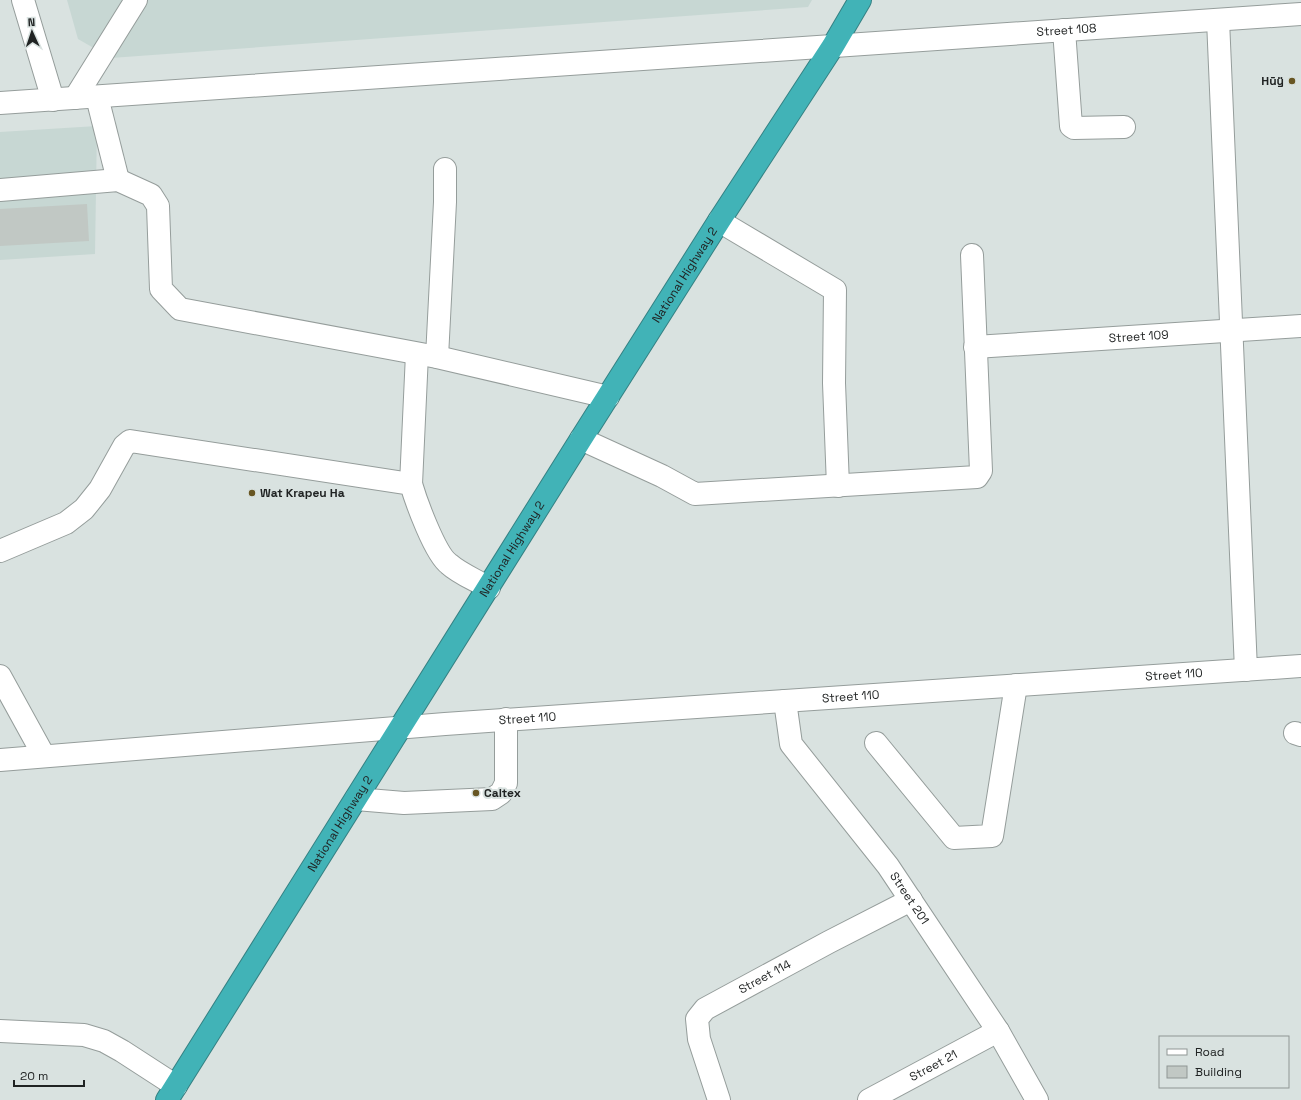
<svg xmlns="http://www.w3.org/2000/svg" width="1301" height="1100" font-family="'Space Grotesk',sans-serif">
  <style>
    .built { fill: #c7d7d3 }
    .building { fill: #c1c8c4 }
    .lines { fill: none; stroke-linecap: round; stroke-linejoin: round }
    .minor-casing { stroke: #959d9b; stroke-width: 24 }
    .highway-casing { stroke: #358183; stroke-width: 24 }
    .minor { stroke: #fff; stroke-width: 22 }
    .highway { stroke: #41b3b7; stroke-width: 22 }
    .poi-dot { fill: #685623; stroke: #d9e2e0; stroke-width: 1.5 }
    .labels { text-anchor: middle; stroke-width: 4; stroke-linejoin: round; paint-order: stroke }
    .street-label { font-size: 12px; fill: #202323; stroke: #d9e2e0 }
    .poi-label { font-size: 12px; font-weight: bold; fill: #202323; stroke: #d9e2e0; text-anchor: start }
  </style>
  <rect width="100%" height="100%" fill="#d9e2e0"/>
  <g class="built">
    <polygon points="67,0 812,0 808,7 111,58 78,39"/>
    <polygon points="97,126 95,254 0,260 0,132"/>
  </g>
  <polygon class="building" points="87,204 89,241 0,246 0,209"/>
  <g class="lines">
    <defs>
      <g id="minor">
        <polyline points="23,0 53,100"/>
        <polyline points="1218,20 1246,670"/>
        <polyline points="1064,30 1071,126 1074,128 1124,127"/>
        <polyline points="97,97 118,180"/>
        <polyline points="75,98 136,0"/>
        <path id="s1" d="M0,103L1301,14"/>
        <polyline points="0,190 118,180 151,195 158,206 161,289 180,309 437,357 608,397"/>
        <polyline points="719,221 835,290 834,383 838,486"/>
        <path id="s2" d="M975,347L1301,326"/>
        <polyline points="437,357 445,202 445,169"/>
        <polyline points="581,439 662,476 695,494 977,477 981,471 972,255"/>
        <polyline points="411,484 417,354"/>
        <path d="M0,551L66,523L84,509L100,489L124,446L130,441L411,484C416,501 435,554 449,564C460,574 476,580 489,588"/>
        <polyline points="0,676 44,756"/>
        <path id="s3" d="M785,701L791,744L888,866L998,1031L1037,1100"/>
        <polyline points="1295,733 1301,735"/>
        <polyline points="876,743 954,838 992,836 1016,685"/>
        <path id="s4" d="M0,760L445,724L1301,666"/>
        <polyline points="356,799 404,803 492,799 501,793 506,783 506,719"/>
        <polyline points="0,1031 84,1035 104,1041 122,1051 176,1086"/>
        <path id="s5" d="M719,1100L699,1039L697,1019L705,1009L829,942L911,900"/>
        <path id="s6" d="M869,1100L998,1031"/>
      </g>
      <g id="highway">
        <path id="s7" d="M167,1100L581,439L719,221L833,46L860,0"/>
      </g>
    </defs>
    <use href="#minor" class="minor-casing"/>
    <use href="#highway" class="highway-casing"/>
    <use href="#minor" class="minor"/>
    <use href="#highway" class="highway"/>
  </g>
  <g class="poi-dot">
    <circle cx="1292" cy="81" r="4"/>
    <circle cx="252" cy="493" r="4"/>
    <circle cx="476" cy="793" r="4"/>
  </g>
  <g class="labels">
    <g class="street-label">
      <text dy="4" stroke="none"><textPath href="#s1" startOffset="1069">Street 108</textPath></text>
      <text dy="4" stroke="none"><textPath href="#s7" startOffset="974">National Highway 2</textPath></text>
      <text dy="4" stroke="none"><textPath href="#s2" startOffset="164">Street 109</textPath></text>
      <text dy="4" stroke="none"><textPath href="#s7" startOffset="650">National Highway 2</textPath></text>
      <text dy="4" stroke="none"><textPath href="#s4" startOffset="1177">Street 110</textPath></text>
      <text dy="4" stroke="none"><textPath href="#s4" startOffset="853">Street 110</textPath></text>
      <text dy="4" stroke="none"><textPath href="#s4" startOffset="529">Street 110</textPath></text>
      <text dy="4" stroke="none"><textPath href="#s7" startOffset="326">National Highway 2</textPath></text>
      <text dy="4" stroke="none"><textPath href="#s3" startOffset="238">Street 201</textPath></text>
      <text dy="4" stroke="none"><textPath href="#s5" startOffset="165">Street 114</textPath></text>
      <text dy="4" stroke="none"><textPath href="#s6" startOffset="73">Street 21</textPath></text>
    </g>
    <g class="poi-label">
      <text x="1284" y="85" text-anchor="end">Hūÿ</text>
      <text x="260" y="497">Wat Krapeu Ha</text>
      <text x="484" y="797">Caltex</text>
    </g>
  </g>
  <rect x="1159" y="1036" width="130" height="52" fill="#d9e2e0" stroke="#8f9694"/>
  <rect x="1167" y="1049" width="20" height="6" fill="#ffffff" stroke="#8f9694"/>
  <text x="1195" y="1056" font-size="12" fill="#202323">Road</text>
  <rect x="1167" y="1066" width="20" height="12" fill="#c1c8c4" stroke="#8f9694"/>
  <text x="1195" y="1076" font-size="12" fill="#202323">Building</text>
  <g transform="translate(32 32) rotate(357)" stroke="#d9e2e0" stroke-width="3" paint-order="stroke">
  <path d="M0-3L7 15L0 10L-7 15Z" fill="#202323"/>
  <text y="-6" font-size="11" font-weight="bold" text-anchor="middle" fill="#202323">N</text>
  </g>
  <path d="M14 1080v6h70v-6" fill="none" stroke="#202323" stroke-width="2"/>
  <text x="20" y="1080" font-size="12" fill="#202323" stroke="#d9e2e0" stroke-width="3" paint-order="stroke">20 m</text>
</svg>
